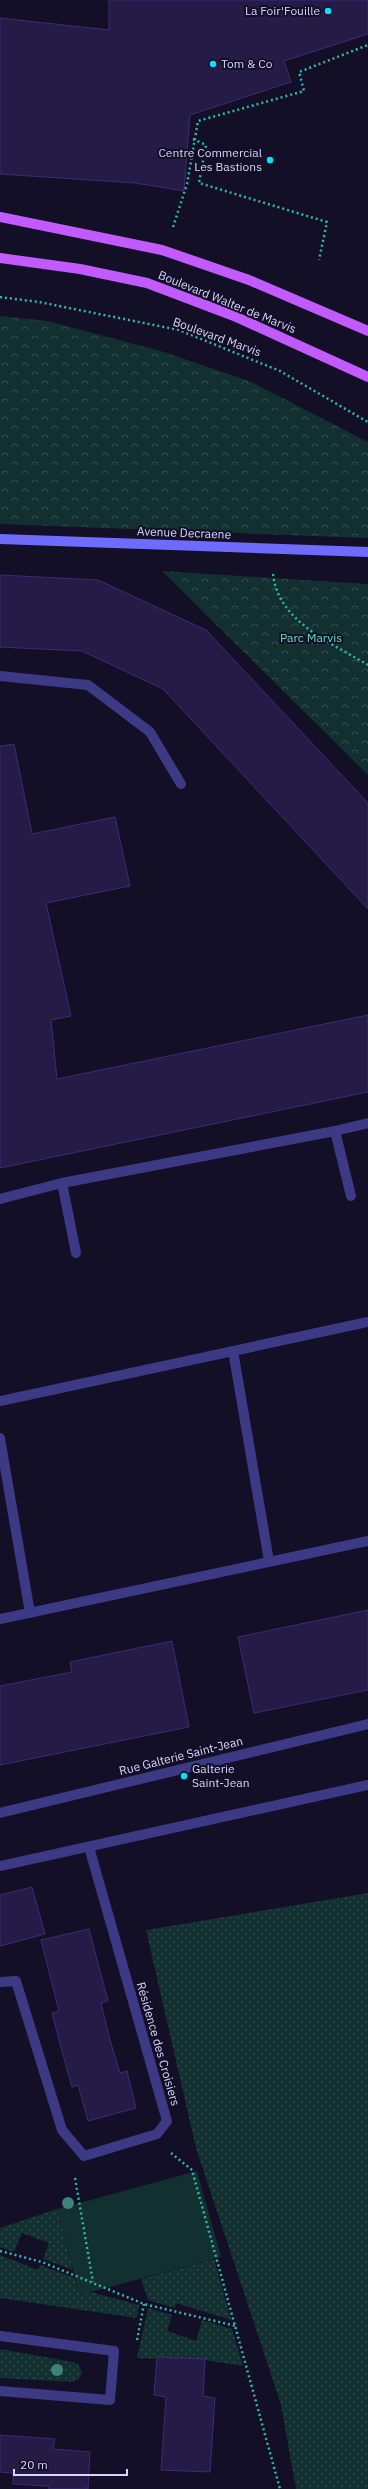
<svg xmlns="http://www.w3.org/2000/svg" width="368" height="2489" font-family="'IBM Plex Sans',sans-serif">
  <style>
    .grass { fill: url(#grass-dots) }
    .park { fill: url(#park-crowns) }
    .garden { fill: #12302f }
    .building { fill: #241b47; stroke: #3b2d73 }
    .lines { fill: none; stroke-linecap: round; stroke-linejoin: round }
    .path { stroke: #2fb8b0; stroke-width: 2.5; stroke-dasharray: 2 3; stroke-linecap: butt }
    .lane { stroke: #3d3a85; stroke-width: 10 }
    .street { stroke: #3d3a85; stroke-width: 10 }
    .secondary { stroke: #6f6bff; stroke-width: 10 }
    .primary { stroke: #c25bff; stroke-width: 10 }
    .tree { fill: #3d827b }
    .poi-dot { fill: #00e5ff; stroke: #130f26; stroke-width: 1.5 }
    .labels { text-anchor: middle; stroke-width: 4; stroke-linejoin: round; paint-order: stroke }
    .poi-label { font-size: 12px; fill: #d9d4ff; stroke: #130f26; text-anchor: end }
    .street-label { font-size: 12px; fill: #d9d4ff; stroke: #130f26 }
    .park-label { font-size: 12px; fill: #5fe0c0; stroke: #130f26 }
  </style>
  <defs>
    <pattern id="grass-dots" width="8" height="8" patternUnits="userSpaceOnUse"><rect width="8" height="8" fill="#12302f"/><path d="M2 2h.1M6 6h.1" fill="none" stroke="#344d4e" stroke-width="1.8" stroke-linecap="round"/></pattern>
    <pattern id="park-crowns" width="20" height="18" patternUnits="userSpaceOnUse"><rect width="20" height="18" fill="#12302f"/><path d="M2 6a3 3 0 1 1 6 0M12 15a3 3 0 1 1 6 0" fill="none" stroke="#344d4e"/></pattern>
  </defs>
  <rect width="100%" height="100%" fill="#130f26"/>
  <g class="grass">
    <polygon points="368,1893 368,2489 296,2489 281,2405 196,2148 146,1930"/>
    <polygon points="57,2209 73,2270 43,2259 49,2243 22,2233 14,2252 0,2247 0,2228"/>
    <polygon points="0,2255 38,2270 40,2265 75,2278 80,2295 91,2292 139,2305 137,2318 0,2298"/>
    <polygon points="214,2259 231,2320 176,2303 175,2308 148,2300 141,2279"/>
    <polygon points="148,2308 172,2315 167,2331 196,2341 202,2320 232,2329 243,2366 205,2360 137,2358"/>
    <polygon points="0,2349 73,2362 78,2364 82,2373 79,2379 73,2382 0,2378"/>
  </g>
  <g class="park">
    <polygon points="0,316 48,321 164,352 249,381 368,442 368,538 0,524"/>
    <polygon points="162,571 368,584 368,775"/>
  </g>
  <polygon class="garden" points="197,2171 221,2257 80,2295 57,2209"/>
  <g class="building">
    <polygon points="109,0 368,0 368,34 284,61 291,82 190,115 184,191 135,183 0,174 0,18 109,30"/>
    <polygon points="0,575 98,580 206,630 368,803 368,909 163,689 82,651 0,647"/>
    <polygon points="14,744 32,834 115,817 130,886 46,903 71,1016 51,1020 57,1079 368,1015 368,1092 0,1168 0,746"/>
    <polygon points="368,1610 368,1690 254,1713 238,1637"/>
    <polygon points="172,1641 189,1727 0,1765 0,1686 72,1672 70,1662"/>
    <polygon points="32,1887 45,1934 0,1946 0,1895"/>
    <polygon points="89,1929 108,2001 101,2003 110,2040 120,2073 127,2071 136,2108 88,2121 78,2085 72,2087 62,2051 52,2013 59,2011 41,1940"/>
    <polygon points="157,2357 205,2359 203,2396 215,2398 210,2472 161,2470 166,2397 154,2395"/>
    <polygon points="0,2435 55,2439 53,2449 90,2452 88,2489 49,2489 48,2486 13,2484 13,2473 0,2472"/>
  </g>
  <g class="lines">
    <g class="path">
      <polyline points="193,139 206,145 199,183 327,222 319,260"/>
      <polyline points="173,227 187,184 198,121 304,91 299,72 368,45"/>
      <polyline points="0,297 39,302 179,330 280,371 368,422"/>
      <path d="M273,574C278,622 332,643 368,665"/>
      <polyline points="171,2153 192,2170 280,2489"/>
      <polyline points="75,2178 93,2282"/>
      <polyline points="0,2251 42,2262 144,2304 236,2326"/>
      <polyline points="137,2340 144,2304"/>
    </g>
    <g class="lane">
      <polyline points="0,676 88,685 150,732 181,784"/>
      <polyline points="335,1131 351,1196"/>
      <polyline points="62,1183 76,1253"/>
      <polyline points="0,1199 62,1183 335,1131 368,1123"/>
      <polyline points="233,1351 269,1561"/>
      <polyline points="0,1401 368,1322"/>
      <polyline points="0,1438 30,1613"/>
      <polyline points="0,1619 368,1541"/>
    </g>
    <g class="street">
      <polyline points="0,1813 368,1724"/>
      <polyline points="0,1866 368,1785"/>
      <polyline points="0,1982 16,1981 62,2130 84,2156 157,2134 167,2121 89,1847"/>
      <polyline points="0,2336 114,2351 110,2400 0,2391"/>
    </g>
    <polyline class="secondary" points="0,539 368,552"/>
    <g class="primary">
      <polyline points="0,217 162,250 249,280 368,331"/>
      <polyline points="0,258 80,269 147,283 234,316 368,377"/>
    </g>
  </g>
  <g class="tree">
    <circle cx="68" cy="2203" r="6"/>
    <circle cx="57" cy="2370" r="6"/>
  </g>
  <g class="poi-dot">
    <circle cx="328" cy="11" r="4"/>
    <circle cx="213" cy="64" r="4"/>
    <circle cx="270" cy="160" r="4"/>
    <circle cx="184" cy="1776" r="4"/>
  </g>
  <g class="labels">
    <g class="poi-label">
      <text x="320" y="15">La Foir'Fouille</text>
      <text x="221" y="68" text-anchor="start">Tom &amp; Co</text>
      <text x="262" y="157">Centre Commercial<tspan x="262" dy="14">Les Bastions</tspan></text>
      <text x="192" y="1773" text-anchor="start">Galterie<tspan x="192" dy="14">Saint-Jean</tspan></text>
    </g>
    <g class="street-label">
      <text transform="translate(227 302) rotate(22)" y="4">Boulevard Walter de Marvis</text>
      <text transform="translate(217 337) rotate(20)" y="4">Boulevard Marvis</text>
      <text transform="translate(184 533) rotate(2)" y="4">Avenue Decraene</text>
      <text transform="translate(181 1756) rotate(-14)" y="4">Rue Galterie Saint-Jean</text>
      <text transform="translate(158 2044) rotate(74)" y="4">Résidence des Croisiers</text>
    </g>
    <g class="park-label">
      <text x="311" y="642">Parc Marvis</text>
    </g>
  </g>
  <path d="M14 2469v6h113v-6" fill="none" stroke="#d9d4ff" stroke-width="2"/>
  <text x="20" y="2469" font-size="12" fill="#d9d4ff" stroke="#130f26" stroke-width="3" paint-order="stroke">20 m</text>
</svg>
